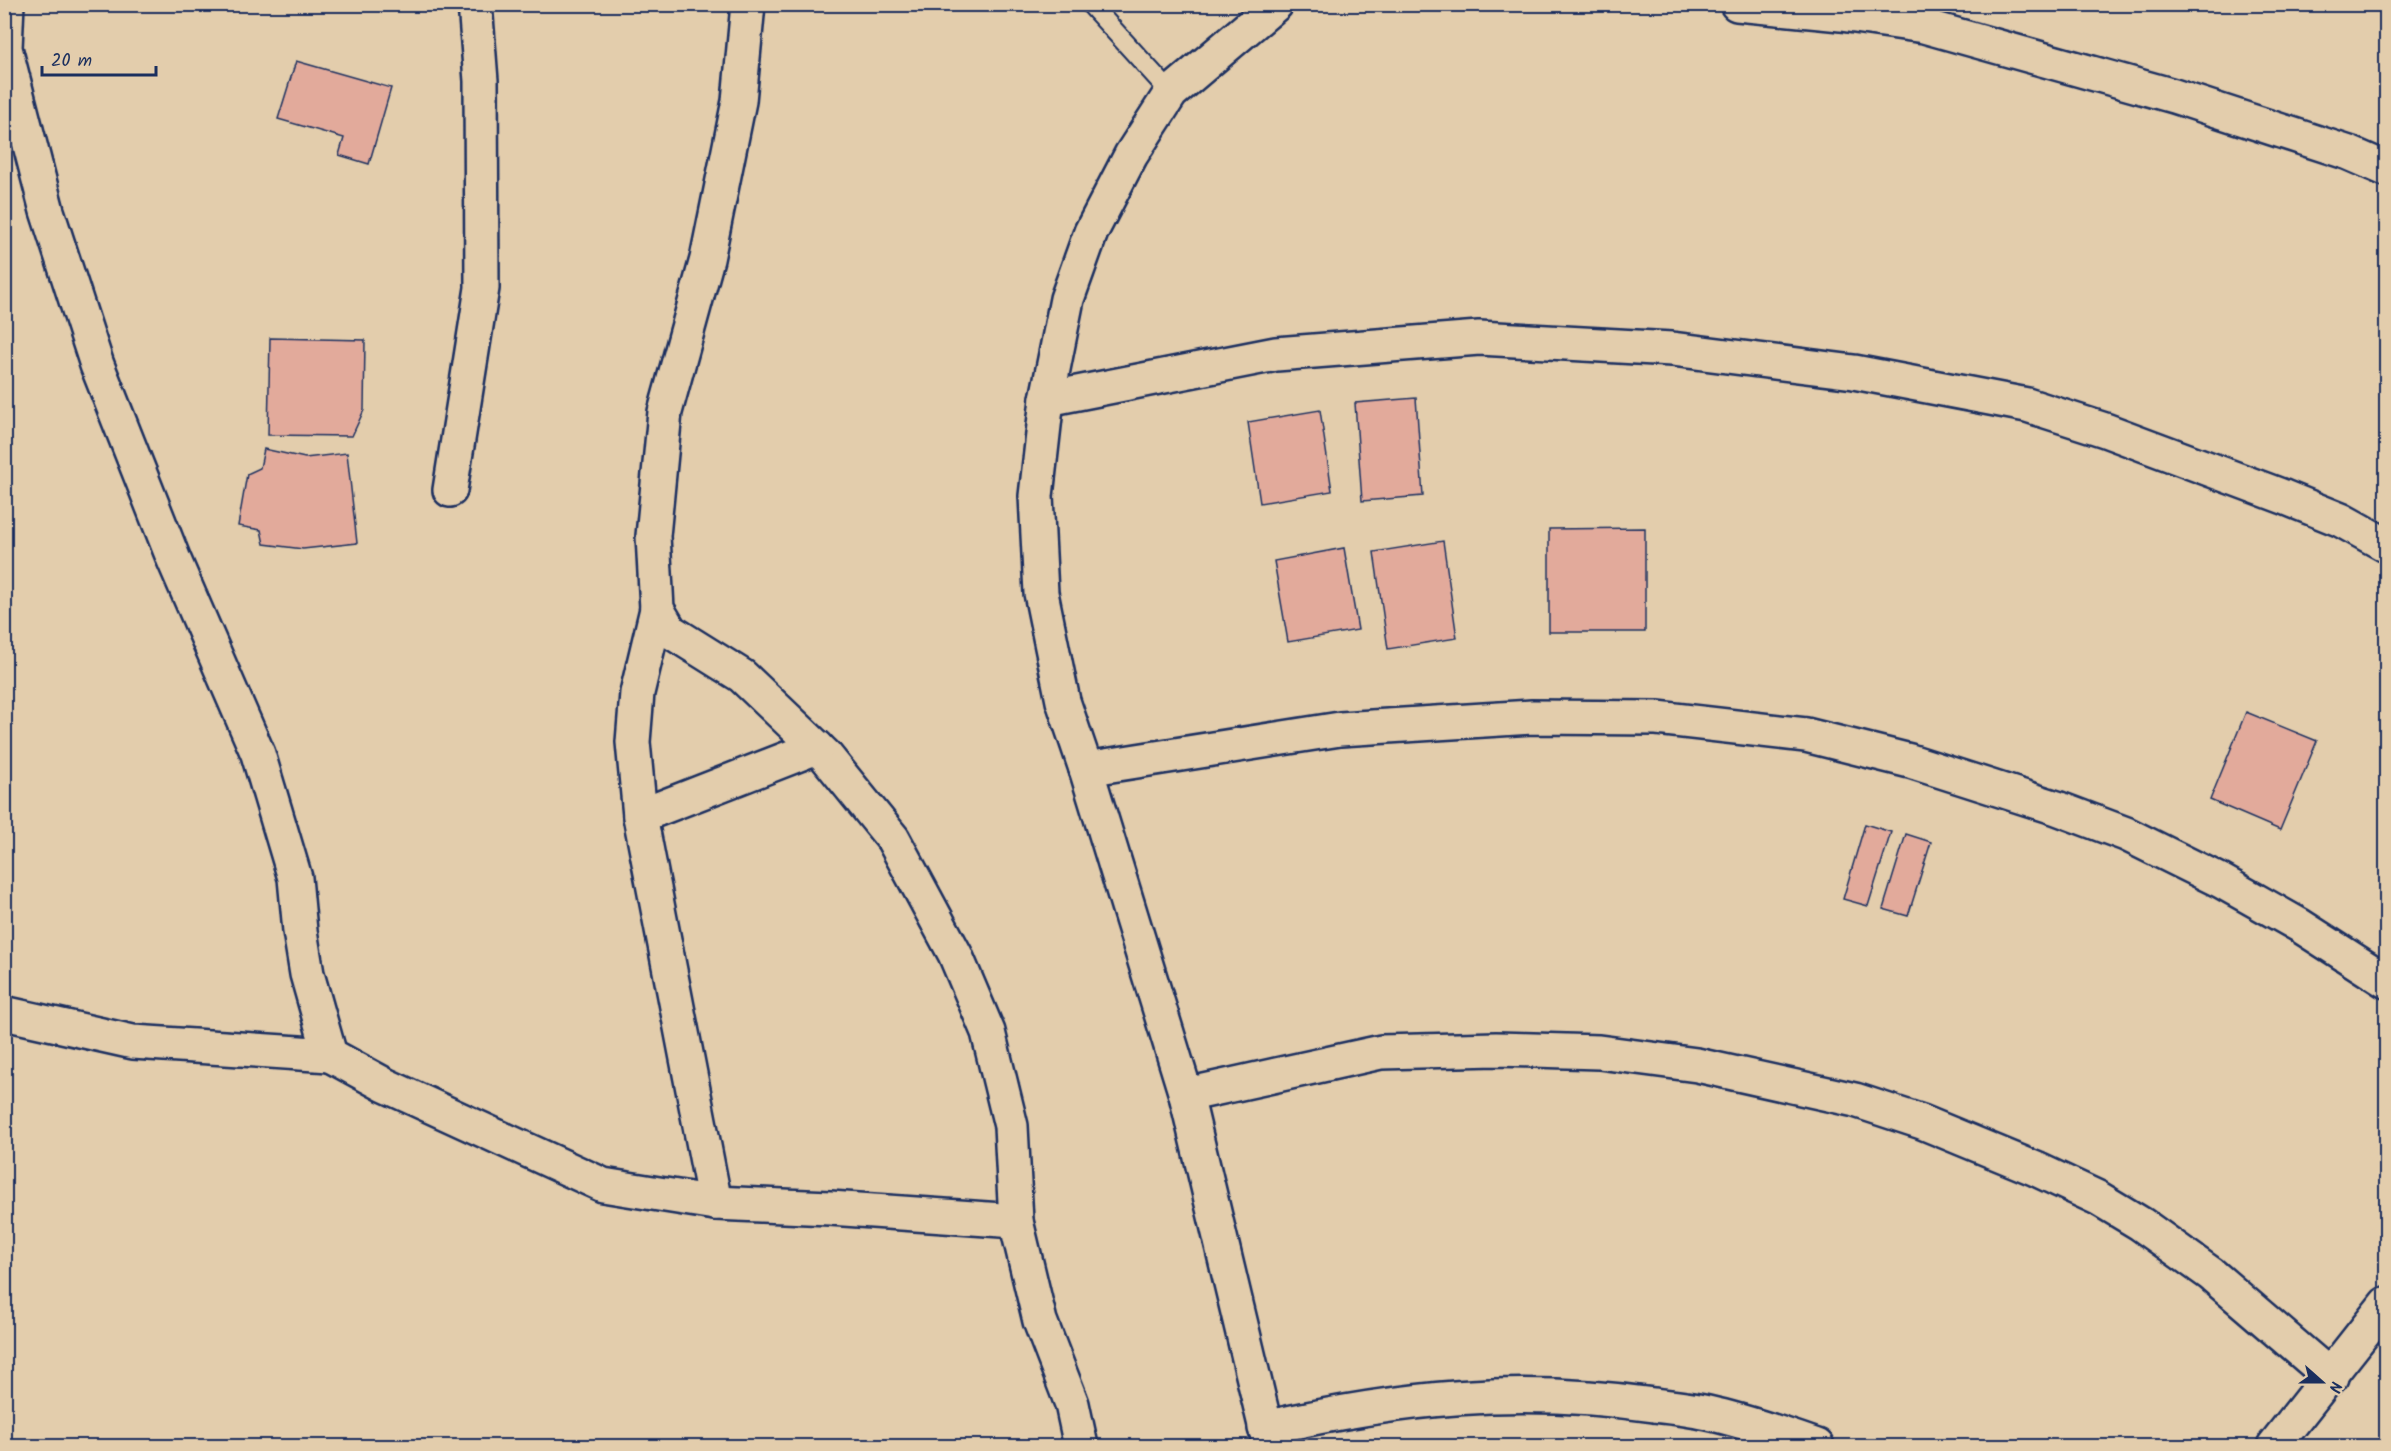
<svg xmlns="http://www.w3.org/2000/svg" width="2391" height="1451" font-family="Kalam,sans-serif">
  <style>
    .building { fill: #e2aa9b; stroke: #1b2f5e; stroke-width: 1.5 }
    .lines { fill: none; stroke-linecap: round; stroke-linejoin: round }
    .service-casing { stroke: #1b2f5e; stroke-width: 22 }
    .minor-casing { stroke: #1b2f5e; stroke-width: 38 }
    .service { stroke: #e3cdac; stroke-width: 18 }
    .minor { stroke: #e3cdac; stroke-width: 33 }
  </style>
  <rect width="100%" height="100%" fill="#e3cdac"/>
  <filter id="ink" filterUnits="userSpaceOnUse"><feTurbulence type="fractalNoise" baseFrequency=".0167" numOctaves="2"/><feDisplacementMap in="SourceGraphic" scale="12" xChannelSelector="R" yChannelSelector="G"/><feConvolveMatrix kernelMatrix="1 2 1 2 8 2 1 2 1" color-interpolation-filters="sRGB"/></filter>
  <g filter="url(#ink)">
    <g class="building">
      <polygon points="296,61 391,88 369,164 339,155 344,138 278,119"/>
      <polygon points="270,338 365,340 364,410 352,436 268,435"/>
      <polygon points="1416,398 1423,496 1362,501 1355,403"/>
      <polygon points="1320,410 1332,491 1260,503 1248,422"/>
      <polygon points="264,449 305,458 347,453 357,543 303,549 264,544 261,530 238,526 247,474 260,468"/>
      <polygon points="1645,528 1645,632 1549,632 1549,529"/>
      <polygon points="1443,541 1457,638 1388,649 1374,552"/>
      <polygon points="1344,548 1358,630 1288,642 1274,561"/>
      <polygon points="2246,712 2317,741 2280,830 2210,800"/>
      <polygon points="1865,824 1891,832 1868,906 1843,899"/>
      <polygon points="1906,834 1931,842 1908,916 1883,909"/>
    </g>
    <g class="lines">
      <defs>
        <polyline id="service" points="1090,4 1171,93"/>
        <g id="minor">
          <polyline points="7,4 5,48 47,211 97,365 174,560 258,754 295,878 300,931 307,974 330,1055 385,1085 603,1185 715,1203 830,1208 1016,1221"/>
          <polyline points="748,4 739,101 707,259 665,412 653,536 657,609 670,631 742,676 825,755 893,839 955,954 988,1032 1011,1126 1016,1221 1040,1321 1072,1404 1081,1446"/>
          <polyline points="1737,4 1841,14 1924,26 2174,96 2349,153 2386,169"/>
          <polyline points="1047,399 1276,354 1479,338 1672,349 1854,372 2027,405 2105,430 2284,497 2341,520 2386,545"/>
          <polyline points="450,490 482,288 481,81 475,4"/>
          <polyline points="657,609 637,693 633,742 640,816 715,1203"/>
          <polyline points="1086,769 1340,729 1532,717 1657,718 1806,735 1910,761 2057,808 2126,834 2221,881 2299,925 2386,981"/>
          <polyline points="640,816 817,747"/>
          <polyline points="4,1013 133,1042 330,1055"/>
          <polyline points="1186,1095 1381,1052 1496,1049 1599,1052 1697,1065 1855,1100 1922,1122 2036,1169 2098,1198 2141,1224 2211,1274 2331,1377"/>
          <path d="M1265,1428C1399,1398 1517,1385 1654,1405C1672,1407 1691,1409 1708,1413C1745,1421 1782,1434 1817,1446"/>
          <polyline points="1270,1446 1186,1095 1086,769 1063,701 1041,593 1036,496 1047,399 1067,299 1091,232 1131,155 1171,93 1276,4"/>
          <polyline points="2274,1446 2386,1304"/>
        </g>
      </defs>
      <use href="#service" class="service-casing"/>
      <use href="#minor" class="minor-casing"/>
      <use href="#service" class="service"/>
      <use href="#minor" class="minor"/>
    </g>
  </g>
  <rect width="2391" height="1451" fill="none" stroke="#e3cdac" stroke-width="24"/>
  <rect x="12" y="12" width="2367" height="1427" fill="none" stroke="#1b2f5e" stroke-width="2" filter="url(#ink)"/>
  <g transform="translate(2322 1382) rotate(111)" stroke="#e3cdac" stroke-width="4.5" paint-order="stroke">
  <path d="M0-4.5L10 22L0 15L-10 22Z" fill="#1b2f5e"/>
  <text y="-9" font-size="16" font-weight="bold" text-anchor="middle" fill="#1b2f5e">N</text>
  </g>
  <path d="M42 66v9h114v-9" fill="none" stroke="#1b2f5e" stroke-width="3"/>
  <text x="51" y="66" font-size="18" fill="#1b2f5e" stroke="#e3cdac" stroke-width="4.5" paint-order="stroke">20 m</text>
</svg>
